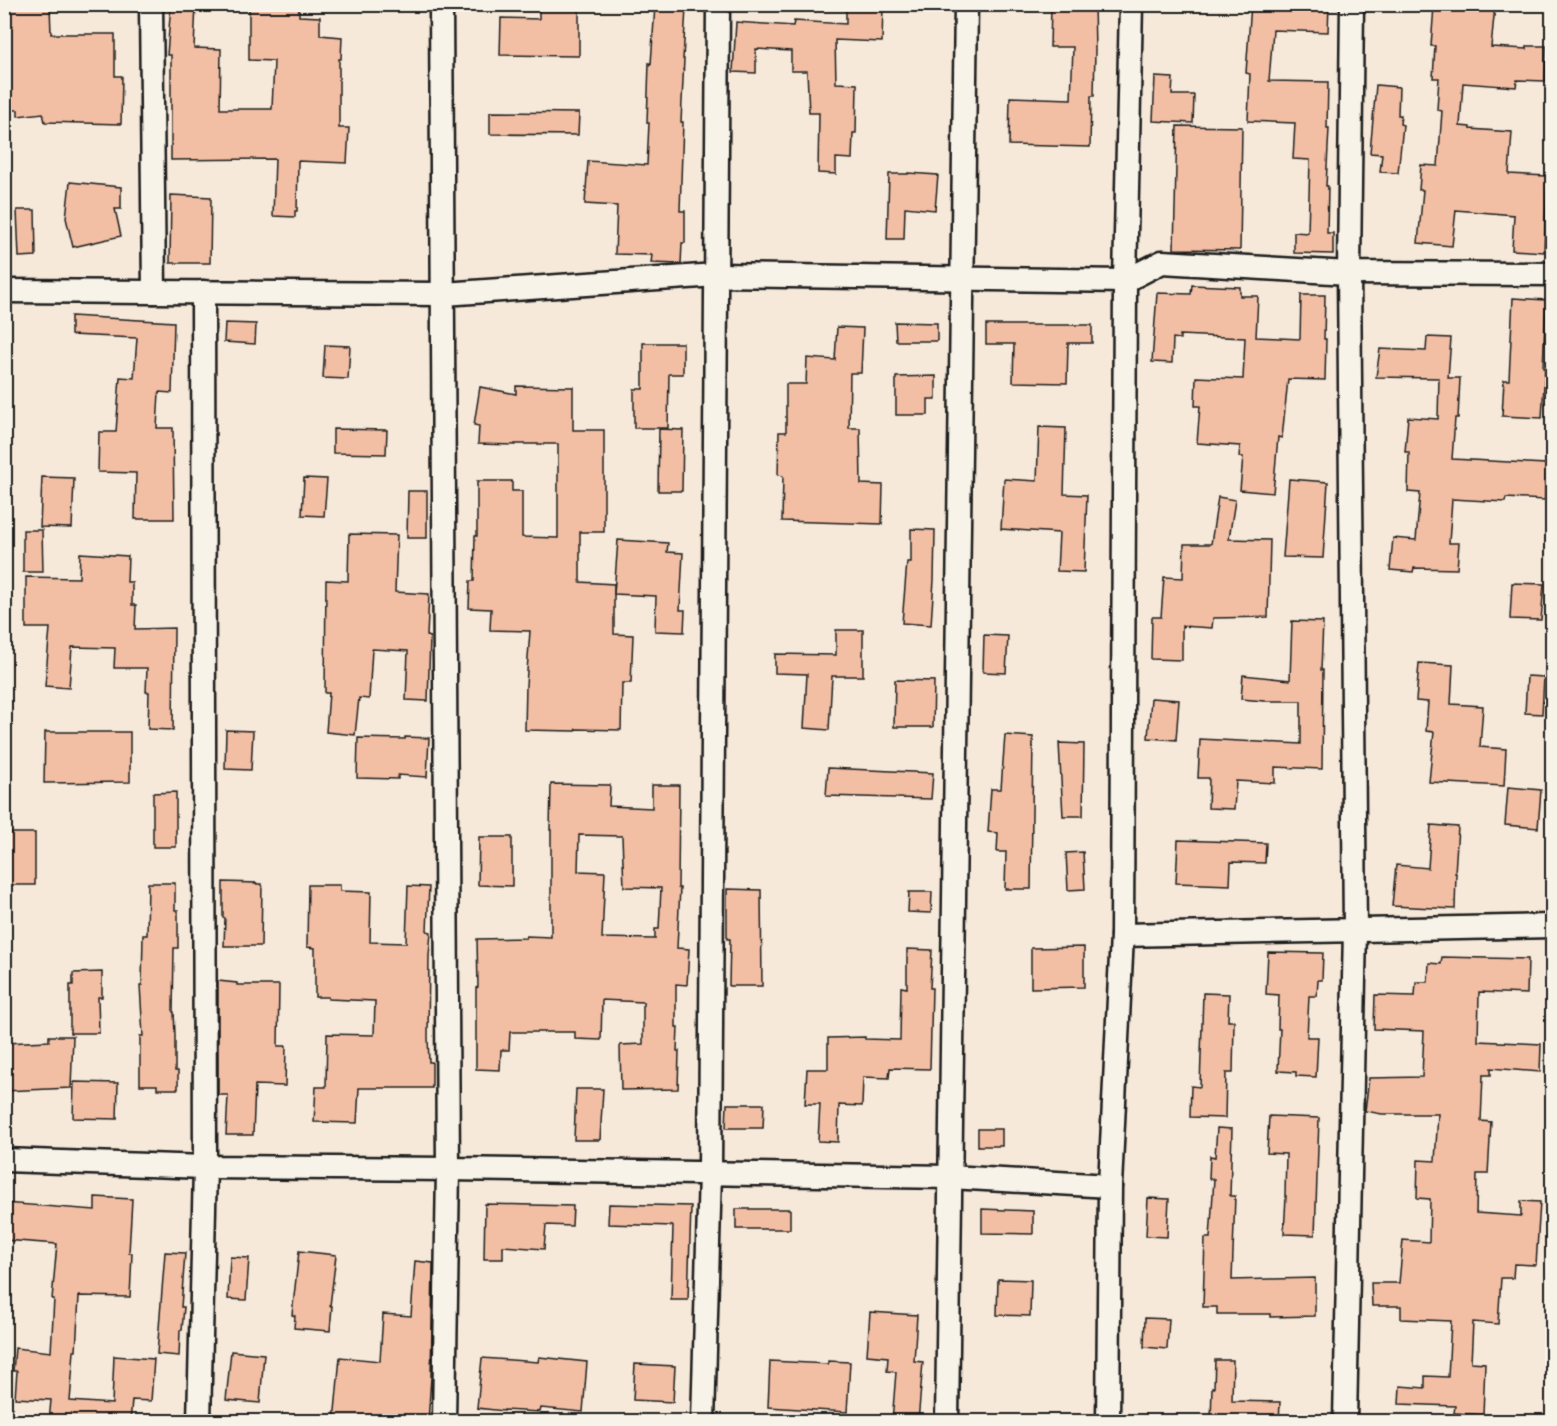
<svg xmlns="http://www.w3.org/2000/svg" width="1557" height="1426" font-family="Pangolin,sans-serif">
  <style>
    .building { fill: #f3bfa4; stroke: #1c1c1c; stroke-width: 1.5; fill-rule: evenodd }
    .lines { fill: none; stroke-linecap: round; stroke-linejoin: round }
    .street-casing { stroke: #1c1c1c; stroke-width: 27 }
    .street { stroke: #f7f3e8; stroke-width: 22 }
  </style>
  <rect width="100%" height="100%" fill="#f6e9da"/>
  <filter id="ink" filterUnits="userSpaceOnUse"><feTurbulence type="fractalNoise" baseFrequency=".0167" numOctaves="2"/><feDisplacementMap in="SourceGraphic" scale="12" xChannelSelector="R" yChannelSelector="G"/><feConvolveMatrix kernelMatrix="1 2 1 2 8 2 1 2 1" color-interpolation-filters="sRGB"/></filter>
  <g filter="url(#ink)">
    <g class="building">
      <polygon points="171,4 196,4 194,48 221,49 220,109 272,109 274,61 249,60 249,4 299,4 299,16 320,17 320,35 342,37 341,59 339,59 339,128 349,128 347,163 298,161 297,211 295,211 295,217 273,216 275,159 171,160 171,55 167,55"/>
      <polygon points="539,4 579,4 579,56 500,55 501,18 539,19"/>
      <polygon points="846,4 883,4 882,42 835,40 836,83 857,84 856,133 853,133 852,159 836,158 836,174 818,173 819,113 809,113 807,71 791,71 791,51 756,49 756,73 733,72 736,22 793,26 794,21 846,24"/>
      <polygon points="1077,4 1094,4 1095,50 1094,96 1091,96 1090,147 1009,145 1010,97 1071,99 1073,47 1050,47 1051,7 1077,7"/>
      <polygon points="1251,4 1329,4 1328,32 1273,30 1269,81 1328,82 1327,128 1329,128 1326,186 1328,186 1327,233 1333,233 1333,254 1294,253 1294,232 1308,233 1310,160 1293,159 1295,123 1248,121 1250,74 1246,73"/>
      <polygon points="1469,4 1495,6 1491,47 1527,49 1527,46 1546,46 1545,81 1517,80 1516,87 1463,83 1460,126 1470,127 1470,129 1512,132 1509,174 1547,176 1544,252 1512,250 1514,215 1456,210 1452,246 1418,243 1423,190 1419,190 1421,165 1438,166 1442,111 1437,110 1439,78 1433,78 1435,46 1431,46 1434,6 1469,9"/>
      <polygon points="50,6 51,34 115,34 115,76 122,76 121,124 45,122 43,113 18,116 18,110 4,110 4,8"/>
      <polygon points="655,6 686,8 683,59 684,59 681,122 683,122 680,211 685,211 685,243 682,243 681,264 651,263 652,255 615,254 617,206 585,204 588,161 647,165 649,123 647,123 649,63 651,64"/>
      <polygon points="1155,77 1173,78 1172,95 1194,95 1193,123 1153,121"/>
      <polygon points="1376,85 1399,87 1398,115 1401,115 1400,124 1403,125 1398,173 1380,172 1382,154 1370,153"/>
      <polygon points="490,112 579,113 578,135 490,134"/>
      <polygon points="1177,126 1242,127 1240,250 1174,249"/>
      <polygon points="908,173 938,175 935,210 905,207 904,239 887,239 889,174 908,174"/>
      <polygon points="70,182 121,187 121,209 115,209 121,236 73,247 66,218"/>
      <polygon points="171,195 211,197 210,263 170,263"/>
      <polygon points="17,210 35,210 36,256 19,257"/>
      <polygon points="1192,285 1240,287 1240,296 1258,296 1256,337 1300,339 1301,295 1325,295 1324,339 1326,339 1325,380 1288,379 1282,438 1278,437 1273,493 1240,490 1243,457 1239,457 1240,446 1197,443 1200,406 1195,406 1196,377 1243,379 1245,338 1180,335 1180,339 1173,338 1172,363 1152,362 1157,293 1191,294"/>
      <polygon points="1513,298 1546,300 1543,368 1545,368 1542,418 1502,416 1504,380 1509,380"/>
      <polygon points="71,316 174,322 172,393 159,392 157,428 173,428 174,519 135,519 136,473 98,472 99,432 116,432 120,377 134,378 137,338 71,335"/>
      <polygon points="895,322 937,323 937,341 896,341"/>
      <polygon points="225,323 256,324 255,344 224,342"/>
      <polygon points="986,325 1092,325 1092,343 1068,343 1067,383 1013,382 1014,344 986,344"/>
      <polygon points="837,327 863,328 861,373 850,373 849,428 860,428 861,484 883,485 882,524 782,521 783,476 778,475 779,432 786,432 786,384 806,384 807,358 835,360"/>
      <polygon points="1427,337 1451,338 1448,378 1460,378 1458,418 1455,418 1452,459 1546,464 1545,500 1506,498 1505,502 1452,499 1449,543 1459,543 1457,569 1414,568 1413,572 1390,570 1393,538 1416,540 1420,493 1408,492 1409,452 1405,452 1408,417 1438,419 1439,378 1376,377 1380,349 1426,351"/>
      <polygon points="643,343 683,343 683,374 669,374 668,428 634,428 634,389 643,389"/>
      <polygon points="325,345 350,346 348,379 323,378"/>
      <polygon points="936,376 936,399 928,399 928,415 896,415 896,377"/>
      <polygon points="516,386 573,387 573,430 604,430 604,532 580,532 580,582 614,584 614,634 633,635 631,683 622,683 621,730 576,729 575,731 525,730 526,685 530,631 490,630 491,609 469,608 470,581 474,581 475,536 477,536 477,481 512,481 512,491 522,491 522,537 558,538 558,444 515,444 515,445 478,444 479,426 474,425 480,387 516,394"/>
      <polygon points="1039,427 1066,428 1064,494 1087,495 1084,572 1057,571 1059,533 1001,529 1004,479 1037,481"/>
      <polygon points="333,429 387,430 386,454 333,453"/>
      <polygon points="659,429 683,430 682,491 658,491"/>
      <polygon points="42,477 74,478 72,528 40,527"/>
      <polygon points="304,478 327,479 324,516 302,515"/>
      <polygon points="1289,479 1328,482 1323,558 1283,557"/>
      <polygon points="408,491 427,491 427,538 407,538"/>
      <polygon points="1218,497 1235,500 1229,539 1270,540 1268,617 1213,618 1212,628 1182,626 1182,660 1151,659 1152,617 1161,617 1164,577 1183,578 1184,544 1211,544"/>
      <polygon points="911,529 935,530 934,580 931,625 902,623 907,562 911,562"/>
      <polygon points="23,530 42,530 43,572 23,572"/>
      <polygon points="349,534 397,535 395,592 429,594 427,636 430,637 428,701 406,700 408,651 372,649 369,699 359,698 355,735 326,732 329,693 325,693 326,580 348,581"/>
      <polygon points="618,540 668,543 667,552 683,553 680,610 685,610 684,632 655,631 656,596 614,594"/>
      <polygon points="80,553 128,556 127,582 132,582 132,605 136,605 135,629 174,628 173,730 148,729 149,692 146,692 147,668 114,668 115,648 72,647 69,688 45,686 50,628 26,628 26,577 79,578"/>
      <polygon points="1512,583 1544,584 1541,620 1510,619"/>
      <polygon points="1292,621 1323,622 1321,670 1323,670 1322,769 1275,767 1275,783 1236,781 1234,809 1208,808 1209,778 1198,778 1200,739 1301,744 1301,701 1264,701 1241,699 1243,675 1290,680"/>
      <polygon points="836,630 863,630 863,676 832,676 829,730 804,728 807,674 775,673 775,654 836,655"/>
      <polygon points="984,635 1008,636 1006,673 983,672"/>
      <polygon points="1419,663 1453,665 1451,704 1483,706 1480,747 1506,749 1504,786 1429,782 1434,732 1426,731 1428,702 1416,701"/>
      <polygon points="1527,676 1544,677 1542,714 1525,713"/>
      <polygon points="895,680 934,681 933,727 894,727"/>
      <polygon points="1151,698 1179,700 1176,740 1148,738"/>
      <polygon points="226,730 253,731 251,770 225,769"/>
      <polygon points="45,732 130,732 130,782 44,783"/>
      <polygon points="1005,735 1033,737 1031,889 1005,889 1006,852 997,852 998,833 988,832 991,789 1001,789"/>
      <polygon points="405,737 429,738 427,777 398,775 398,779 357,778 358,738 405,739"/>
      <polygon points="1059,743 1084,744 1083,816 1063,816"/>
      <polygon points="828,768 933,773 931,799 826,796"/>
      <path d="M551,784L610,785L609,806L652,808V785H679L678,888H680L677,948L689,949L687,985L676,984V1027H678L677,1051H679L678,1089L621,1090L620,1045L643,1044V1002L602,1000L601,1040L575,1039V1032H510L509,1050H501L500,1070L476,1069V988L478,987L477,939L526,938V936L551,937V830H550ZM579,835L622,836L624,887L661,888L659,929H655V939L602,938L605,872L578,871Z"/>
      <polygon points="1508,787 1541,790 1538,828 1505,825"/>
      <polygon points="176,792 176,847 153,847 153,793"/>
      <polygon points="1431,825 1458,827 1455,873 1456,873 1455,909 1392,906 1396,865 1428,868"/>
      <rect x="7" y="833" width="28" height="52"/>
      <polygon points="479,837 512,837 512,886 478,885"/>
      <polygon points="1178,840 1266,843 1265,863 1231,862 1230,885 1176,883"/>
      <polygon points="1083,852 1085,889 1068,890 1066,853"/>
      <polygon points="223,882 256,883 255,884 262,884 261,946 224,946 225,918 223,918"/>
      <polygon points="148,883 175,883 175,910 178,910 178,948 174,948 173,1012 174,1012 175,1035 175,1071 178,1071 178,1089 157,1089 157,1085 140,1085 140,1036 143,1036 140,985 142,985 143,935 147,935"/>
      <polygon points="308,885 340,885 340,891 371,892 370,942 406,943 408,886 429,887 427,931 431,932 429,956 428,1037 429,1062 432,1062 432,1088 359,1088 357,1123 314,1122 316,1087 326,1087 327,1034 374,1035 375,1001 328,999 328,997 315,997 315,948 307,947"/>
      <polygon points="727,889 761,890 762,986 729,986 730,939 727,939"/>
      <polygon points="909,892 932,892 931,913 908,912"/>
      <polygon points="1084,947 1084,987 1031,988 1031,948"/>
      <polygon points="907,949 932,950 930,988 932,988 930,1069 890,1068 889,1078 863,1077 862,1106 839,1105 838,1142 818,1141 820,1104 805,1104 807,1069 828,1069 828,1038 865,1037 865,1039 900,1040 901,987 907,988"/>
      <polygon points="1268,952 1323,953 1322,980 1318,980 1317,996 1309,996 1307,1037 1318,1037 1316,1077 1296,1076 1296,1072 1278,1071 1280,1029 1278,1029 1279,995 1266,994"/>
      <polygon points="1442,957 1528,959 1527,994 1479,992 1478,1041 1541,1044 1540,1072 1491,1068 1491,1075 1483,1075 1481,1121 1491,1122 1488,1174 1477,1174 1476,1213 1521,1216 1521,1201 1540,1202 1536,1265 1514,1264 1513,1278 1501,1278 1498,1324 1473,1322 1471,1362 1485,1363 1483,1415 1454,1413 1455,1406 1399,1404 1400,1386 1425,1388 1425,1376 1448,1377 1451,1321 1401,1319 1401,1306 1372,1306 1371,1283 1399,1283 1403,1240 1429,1242 1430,1199 1417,1198 1418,1160 1435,1161 1438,1114 1382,1114 1365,1111 1369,1078 1422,1077 1424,1031 1374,1029 1375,995 1415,996 1416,982 1428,982 1429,963 1441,964"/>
      <polygon points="102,972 102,997 98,997 99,1033 70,1033 70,985 73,985 73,973"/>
      <polygon points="218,981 237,983 237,985 279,985 278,1046 286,1046 285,1086 255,1085 253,1135 226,1135 228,1095 218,1095"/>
      <polygon points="1203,993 1229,994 1228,1021 1234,1021 1233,1073 1226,1073 1225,1118 1190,1117 1191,1086 1200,1087"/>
      <polygon points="49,1036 73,1036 71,1088 4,1091 4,1043 49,1041"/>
      <polygon points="74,1082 118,1083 117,1119 73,1118"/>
      <polygon points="576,1089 603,1089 600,1140 574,1140"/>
      <polygon points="727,1104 764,1104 763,1128 726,1128"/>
      <polygon points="1269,1116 1319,1118 1315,1235 1284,1234 1286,1196 1285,1196 1286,1154 1267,1153"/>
      <polygon points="1217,1128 1232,1129 1230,1196 1235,1196 1232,1280 1315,1278 1315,1316 1270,1317 1270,1314 1217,1314 1217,1307 1203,1307 1205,1238 1210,1238 1214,1179 1209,1179 1210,1156 1215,1157"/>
      <rect x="978" y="1129" width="24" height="17"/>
      <polygon points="95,1197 132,1199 129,1253 132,1253 130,1297 79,1296 76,1351 74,1351 70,1401 112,1404 114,1356 154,1359 151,1401 132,1400 130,1422 49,1422 51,1400 15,1398 17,1371 13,1371 15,1348 51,1352 54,1299 52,1299 57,1244 4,1240 4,1203 95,1210"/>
      <polygon points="1148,1198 1169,1199 1167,1237 1146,1236"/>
      <polygon points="485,1204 573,1206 572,1226 546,1225 544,1249 503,1246 503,1259 484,1259"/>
      <polygon points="609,1204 691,1206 688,1300 671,1300 673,1226 608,1224"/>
      <rect x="736" y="1209" width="54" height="20"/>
      <polygon points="982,1209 1033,1211 1033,1234 982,1233"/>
      <polygon points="299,1251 336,1255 330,1306 332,1306 330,1331 294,1328 295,1316 292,1315"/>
      <polygon points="165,1252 185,1253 181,1307 184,1307 182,1330 180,1330 179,1356 157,1354"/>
      <polygon points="230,1257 249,1258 246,1300 228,1299"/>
      <polygon points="415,1261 433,1263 431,1377 428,1422 334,1422 340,1357 380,1361 383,1314 411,1316"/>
      <polygon points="998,1279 1031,1280 1030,1316 997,1315"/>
      <polygon points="870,1312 917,1315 914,1361 923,1362 918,1422 892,1422 896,1372 887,1371 888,1357 867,1355"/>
      <polygon points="1145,1318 1169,1319 1167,1349 1144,1347"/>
      <polygon points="231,1351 264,1354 260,1403 226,1400"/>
      <polygon points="539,1357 587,1362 583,1412 541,1408 540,1412 504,1410 504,1411 477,1408 482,1358 538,1362"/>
      <polygon points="1215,1360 1233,1360 1232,1401 1280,1402 1279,1422 1211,1422 1212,1387 1214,1388"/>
      <polygon points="770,1361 828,1364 828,1361 850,1362 847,1412 768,1407"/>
      <polygon points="635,1364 675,1366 673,1402 633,1400"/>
    </g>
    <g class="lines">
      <defs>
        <g id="street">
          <polyline points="151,4 154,292"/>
          <polyline points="441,4 448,1169 444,1422"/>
          <polyline points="4,291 444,294 716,275 1125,281 1162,262 1349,273 1552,274"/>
          <polyline points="1122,935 1552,926"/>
          <polyline points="4,1160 205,1167 448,1169 950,1177 1110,1186"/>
          <polyline points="199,1422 205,1167 203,292"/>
          <polyline points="703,1422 710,1172 718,4"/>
          <polyline points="947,1422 966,4"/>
          <polyline points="1108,1422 1110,1186 1122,935 1125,281 1131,4"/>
          <polyline points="1345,1422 1355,929 1349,273 1352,4"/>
        </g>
      </defs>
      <use href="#street" class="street-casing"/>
      <use href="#street" class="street"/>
    </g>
  </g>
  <rect width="1557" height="1426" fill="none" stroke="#f7f3e8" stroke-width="24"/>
  <rect x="12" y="12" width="1533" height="1402" fill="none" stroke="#1c1c1c" stroke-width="2" filter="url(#ink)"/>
</svg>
